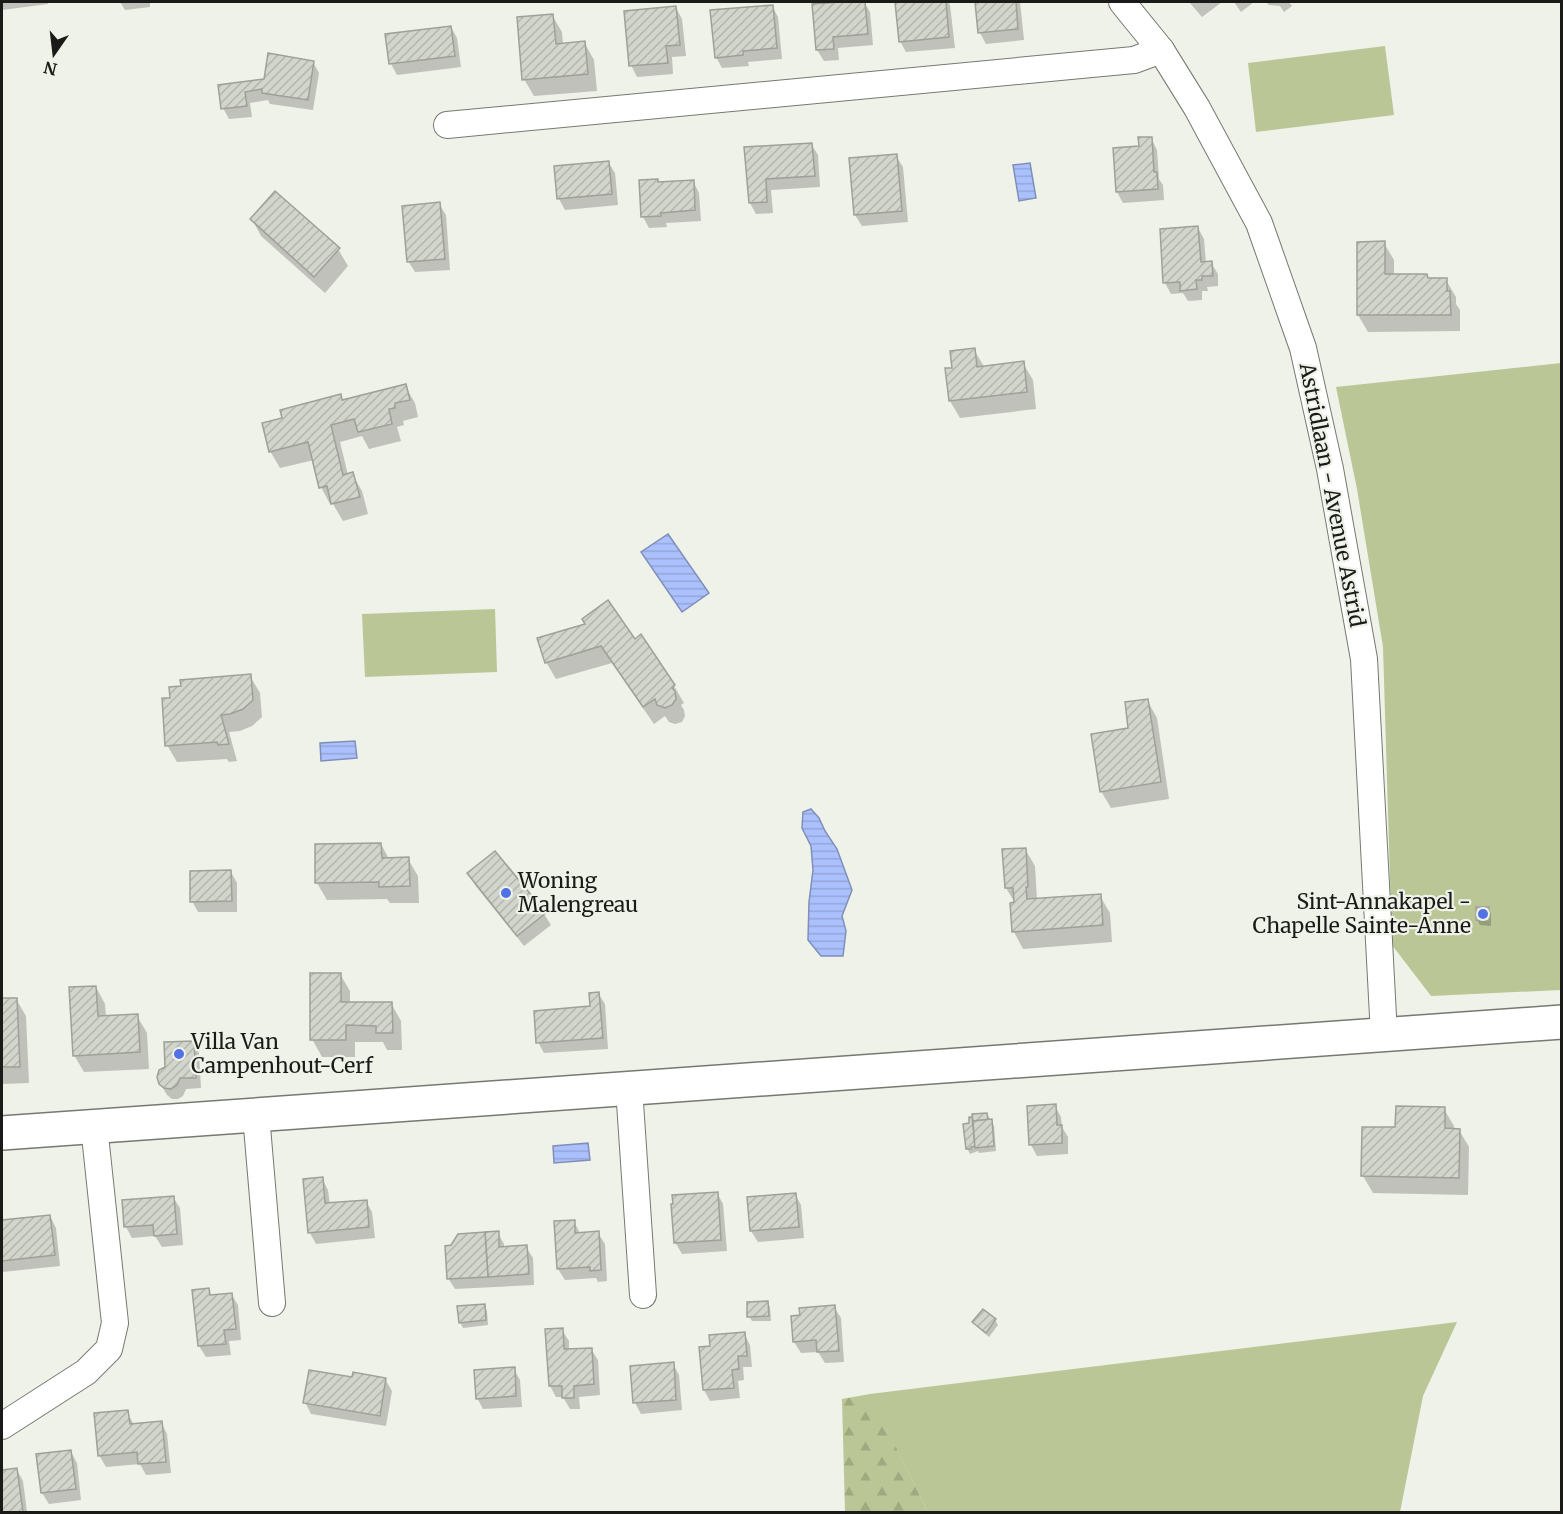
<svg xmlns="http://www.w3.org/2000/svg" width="1563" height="1514" font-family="Merriweather,serif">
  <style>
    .green { fill: #bac695 }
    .forest { fill: url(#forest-firs) }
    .water { fill: url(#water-rules); stroke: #808fb8; stroke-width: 1.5 }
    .shadow { fill: #0003 }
    .building { fill: url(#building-hatch); stroke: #9ea198; stroke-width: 1.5 }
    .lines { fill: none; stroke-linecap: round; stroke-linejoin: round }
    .minor-casing { stroke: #767971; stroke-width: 28 }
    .tertiary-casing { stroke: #767971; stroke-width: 36 }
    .minor { stroke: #fff; stroke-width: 26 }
    .tertiary { stroke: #fff; stroke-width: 33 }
    .poi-dot { fill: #5171e5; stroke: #eff2e9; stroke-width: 2 }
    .labels { text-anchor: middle; stroke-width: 4.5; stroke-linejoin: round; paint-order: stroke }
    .street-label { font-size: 21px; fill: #1a1b18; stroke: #eff2e9 }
    .poi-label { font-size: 21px; fill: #1a1b18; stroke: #eff2e9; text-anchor: start }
  </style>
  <defs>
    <pattern id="forest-firs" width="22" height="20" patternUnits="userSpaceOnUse" patternTransform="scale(1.5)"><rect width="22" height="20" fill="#bac695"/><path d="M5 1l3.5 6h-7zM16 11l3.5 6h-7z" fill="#9faa80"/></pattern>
    <pattern id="water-rules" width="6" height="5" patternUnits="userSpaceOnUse" patternTransform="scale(1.5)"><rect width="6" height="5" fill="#abc1fd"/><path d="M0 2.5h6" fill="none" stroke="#93a5d8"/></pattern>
    <pattern id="building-hatch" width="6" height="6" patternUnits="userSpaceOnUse" patternTransform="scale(1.5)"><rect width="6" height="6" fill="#d2d5cc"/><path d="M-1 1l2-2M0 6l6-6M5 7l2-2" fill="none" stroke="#b4b6ae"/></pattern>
  </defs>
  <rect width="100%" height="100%" fill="#eff2e9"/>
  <g class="green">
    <polygon points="1385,46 1394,115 1256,132 1248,63"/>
    <polygon points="1561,363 1561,990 1431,996 1392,945 1383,647 1357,489 1336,387"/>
    <polygon points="495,609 497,672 365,677 362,614"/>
    <polygon points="1457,1322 1423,1396 1400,1512 928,1512 870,1395 870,1394"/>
  </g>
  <polygon class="forest" points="870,1394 928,1512 845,1512 842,1399"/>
  <g class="water">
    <polygon points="1030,163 1036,198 1019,201 1013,165"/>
    <polygon points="668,534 709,593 682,612 641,552"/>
    <polygon points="355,741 357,758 321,761 320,743"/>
    <polygon points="811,809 819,818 825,831 837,849 852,890 842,916 846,931 843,956 821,956 808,940 809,902 813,870 811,846 802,828 803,812"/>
    <polygon points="588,1143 590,1160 554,1163 553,1146"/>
  </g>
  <g class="shadow">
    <polygon points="2,2 48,2 48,4 2,10"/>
    <polygon points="120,2 150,2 150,7 125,10"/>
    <polygon points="864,2 870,12 873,45 838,48 839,60 824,61 817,50 813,5"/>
    <polygon points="896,2 948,2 950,5 955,48 906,52 900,41"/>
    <polygon points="977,2 1020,2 1024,40 986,44 980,33"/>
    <polygon points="1189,2 1222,2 1202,17"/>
    <polygon points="1234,2 1254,2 1241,12"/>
    <polygon points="1266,2 1289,2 1292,6 1284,12 1280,6 1269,5"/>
    <polygon points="772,6 778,17 782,59 748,62 749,66 722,68 716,57"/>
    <polygon points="676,8 682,19 686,56 672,57 673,74 637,77 631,65"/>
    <polygon points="552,15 562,32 563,44 584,42 594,60 597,91 534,96 524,79"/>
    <polygon points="451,27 457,38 461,67 397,75 391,64"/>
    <polygon points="313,62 319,73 313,110 270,104 268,100 250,103 252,117 229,119 223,108 220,86 265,80"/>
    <polygon points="1151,138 1157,150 1159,179 1163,185 1164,200 1123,203 1117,192 1140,148"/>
    <polygon points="811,144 818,155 820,187 771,190 773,213 756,214 750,203 746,149"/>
    <polygon points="896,156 903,167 908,222 862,226 855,215"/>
    <polygon points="608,162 615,173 618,205 565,210 559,199"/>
    <polygon points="658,181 659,184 693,181 699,193 701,221 666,223 667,227 649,228 643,217"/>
    <polygon points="439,204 446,215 450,270 415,272 408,261"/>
    <polygon points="252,219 338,249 348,266 325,293 261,236"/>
    <polygon points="1198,228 1204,239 1206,263 1211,263 1218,274 1218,286 1207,287 1208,291 1202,291 1202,300 1188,301 1183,293 1171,294 1165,283 1161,230"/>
    <polygon points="1384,243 1394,260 1394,276 1429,280 1446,280 1456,297 1456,304 1460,310 1460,331 1368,332 1358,315"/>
    <polygon points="974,350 985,368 1023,363 1033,380 1036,409 960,418 950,401 953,369"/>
    <polygon points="405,386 415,403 418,417 403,421 404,425 397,427 401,441 369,449 362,436 340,442 348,475 352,474 362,491 368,514 343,521 333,504 330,504 321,487 314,460 280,468 270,451 284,419 340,396 343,401"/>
    <polygon points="640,636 674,686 684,703 681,705 684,710 685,716 682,722 675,724 669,722 665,716 654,724 612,663 556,679 546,662 539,639 634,641"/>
    <polygon points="250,676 260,693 262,717 252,726 240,731 229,732 237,761 229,762 227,759 177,762 167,745"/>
    <polygon points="1147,700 1157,718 1169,799 1111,808 1101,791 1130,730"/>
    <polygon points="381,844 389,859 408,859 418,876 419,903 390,903 387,899 327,900 317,883"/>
    <polygon points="1025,849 1035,866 1037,900 1100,896 1110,913 1112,942 1023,949 1014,932 1015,903 1006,888"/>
    <polygon points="231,872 237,883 237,912 198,912 192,901"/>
    <polygon points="469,874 544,914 551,925 524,946 475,885"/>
    <polygon points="1488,908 1491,914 1491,926 1480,925 1477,920"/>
    <polygon points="340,974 350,991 350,1003 391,1003 401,1021 402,1050 387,1050 383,1042 355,1042 355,1057 322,1057 312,1039"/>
    <polygon points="96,987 105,1004 106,1017 137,1016 147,1033 149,1069 84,1072 74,1055"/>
    <polygon points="598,993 605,1004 608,1049 544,1053 538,1042 592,1008"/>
    <polygon points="16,999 26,1016 29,1083 2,1084 2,1000"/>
    <polygon points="193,1042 199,1053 201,1088 186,1089 183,1096 178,1099 172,1099 167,1095 160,1083"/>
    <polygon points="1055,1106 1061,1117 1062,1127 1068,1137 1068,1154 1037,1156 1031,1145"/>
    <polygon points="1444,1109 1454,1126 1454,1130 1459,1130 1469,1147 1468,1195 1373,1193 1363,1176 1397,1129"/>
    <polygon points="987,1114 994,1126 996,1151 979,1153 978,1151 970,1154 967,1148 970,1119"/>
    <polygon points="322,1178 328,1190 330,1205 366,1201 372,1212 375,1238 316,1244 310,1233"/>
    <polygon points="717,1193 723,1204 727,1251 682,1254 675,1242"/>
    <polygon points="795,1194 801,1205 804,1238 758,1242 751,1231"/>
    <polygon points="173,1197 180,1208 183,1245 162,1247 155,1236 132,1238 126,1227"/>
    <polygon points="50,1216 56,1228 60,1266 2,1272 2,1222"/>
    <polygon points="574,1222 580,1233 598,1233 605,1244 607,1281 598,1282 596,1278 565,1280 558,1269"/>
    <polygon points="498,1233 504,1244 504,1248 526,1247 533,1258 534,1285 455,1289 448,1278"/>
    <polygon points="208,1290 212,1296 231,1294 238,1305 241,1340 229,1341 231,1355 206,1357 199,1346 194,1291"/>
    <polygon points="767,1302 770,1307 771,1321 752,1321 749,1316"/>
    <polygon points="484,1305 487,1311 488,1325 463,1328 460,1322"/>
    <polygon points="834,1307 841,1318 844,1362 825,1363 818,1352 801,1353 794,1342"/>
    <polygon points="983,1311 995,1320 998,1325 989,1337 977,1327 974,1322"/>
    <polygon points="562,1330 569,1341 569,1350 591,1349 598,1360 600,1395 579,1397 580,1409 570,1409 563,1397 556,1397 550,1386 546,1331"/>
    <polygon points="744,1333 750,1345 752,1367 743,1367 744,1380 738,1381 740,1398 710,1401 704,1390 712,1347"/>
    <polygon points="673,1364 679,1375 682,1410 641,1414 635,1403"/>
    <polygon points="514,1369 520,1380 522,1407 483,1409 477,1398"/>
    <polygon points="354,1379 385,1379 392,1391 386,1426 311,1414 305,1402"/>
    <polygon points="127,1412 134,1425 161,1422 167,1434 171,1473 146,1475 140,1464 106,1467 99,1455"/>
    <polygon points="71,1452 77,1463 81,1500 49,1504 42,1493"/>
    <polygon points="17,1470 23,1481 27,1512 2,1512 2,1472"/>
  </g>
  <g class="building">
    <polygon points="839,2 865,2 868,34 833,37 834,49 816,50 812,4"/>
    <polygon points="895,2 946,2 949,37 899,42"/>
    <polygon points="975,2 1016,2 1018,29 978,33"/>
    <polygon points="773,5 777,48 743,51 743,55 715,58 710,10"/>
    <polygon points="676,6 680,45 666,46 668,63 629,66 624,11"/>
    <polygon points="553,14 556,44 585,41 588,74 522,80 517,17"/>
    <polygon points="451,26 455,56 389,64 385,34"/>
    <polygon points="268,53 314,61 308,100 262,93 262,89 245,92 247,106 221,109 218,85 264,79"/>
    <polygon points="1138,137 1152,137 1154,172 1157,172 1158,189 1116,192 1113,148 1139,146"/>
    <polygon points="812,143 815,176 766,179 767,202 749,203 744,147"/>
    <polygon points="897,154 902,211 854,215 849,158"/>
    <polygon points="609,161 612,194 557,199 554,166"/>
    <polygon points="658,179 658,182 694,180 695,210 661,213 661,216 641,217 639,180"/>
    <polygon points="275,191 340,248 314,277 250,219"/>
    <polygon points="440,202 445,259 407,262 402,206"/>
    <polygon points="1198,226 1201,262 1212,261 1213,276 1202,276 1202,280 1196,280 1197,289 1180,291 1180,282 1163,283 1160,229"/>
    <polygon points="1385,241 1385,274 1427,274 1428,278 1447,278 1447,291 1450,291 1451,315 1357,315 1357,242"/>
    <polygon points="975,348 977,367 1024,361 1027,392 949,401 945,368 952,368 950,351"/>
    <polygon points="406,384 410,400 395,403 395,408 389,409 392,424 358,432 354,419 331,425 343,475 353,472 360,497 331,504 327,486 319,488 308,442 269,452 262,423 282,418 280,410 341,394 342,400"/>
    <polygon points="608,600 635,639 641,634 675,685 672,688 675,691 676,699 672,705 665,708 657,705 655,699 643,707 601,646 545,663 537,638 585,624 582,619"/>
    <polygon points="251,674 253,700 243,709 230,714 221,715 229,744 218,745 217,742 165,746 162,698 170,698 169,687 181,686 180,680"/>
    <polygon points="1148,699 1161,782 1100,792 1091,734 1128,728 1125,702"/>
    <polygon points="381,843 382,858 409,857 410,886 379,887 379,882 315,883 315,844"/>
    <polygon points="1026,848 1028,887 1026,887 1027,899 1101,894 1103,925 1012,932 1010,903 1014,902 1013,888 1005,888 1002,849"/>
    <polygon points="495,851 546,913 517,936 467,873"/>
    <polygon points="231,870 232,901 190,902 190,871"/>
    <polygon points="1476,907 1489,907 1489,921 1476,920"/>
    <polygon points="310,973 341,973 341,1002 392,1002 393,1033 376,1033 376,1026 346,1025 346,1040 310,1040"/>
    <polygon points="96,986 98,1016 138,1014 140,1052 73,1056 69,987"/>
    <polygon points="599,992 603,1038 536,1043 534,1011 590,1006 589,993"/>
    <polygon points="2,998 17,998 20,1067 2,1067"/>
    <polygon points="194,1041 196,1078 180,1078 177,1085 171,1089 164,1088 159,1084 157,1077 159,1070 165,1067 164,1042"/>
    <polygon points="1056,1104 1057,1125 1062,1125 1062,1143 1029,1145 1027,1106"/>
    <polygon points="1396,1106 1445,1107 1445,1128 1460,1129 1459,1178 1361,1176 1362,1127 1395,1127"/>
    <polygon points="987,1113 988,1120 973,1121 972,1114"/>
    <polygon points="969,1117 972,1117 975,1146 971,1147 971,1149 966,1149 963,1124 969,1123"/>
    <polygon points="992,1119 994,1146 975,1148 973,1121"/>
    <polygon points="323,1177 325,1203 367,1200 369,1227 308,1233 303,1179"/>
    <polygon points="718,1192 721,1240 674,1243 671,1204 673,1204 672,1195"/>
    <polygon points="796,1193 799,1227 750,1231 747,1197"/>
    <polygon points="174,1196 177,1234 154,1236 153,1225 124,1227 122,1200"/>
    <polygon points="50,1215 55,1255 2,1261 2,1220"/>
    <polygon points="575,1220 575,1233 599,1231 601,1270 590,1271 590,1267 557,1269 554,1221"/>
    <polygon points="499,1231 499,1247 527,1245 529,1274 488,1277 485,1232"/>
    <polygon points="485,1232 488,1277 447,1279 445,1246 451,1245 458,1234"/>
    <polygon points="209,1288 210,1295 232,1293 236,1329 224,1330 226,1344 198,1346 192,1290"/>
    <polygon points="768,1301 769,1316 747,1317 747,1302"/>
    <polygon points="485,1304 486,1320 459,1323 457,1306"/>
    <polygon points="835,1305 839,1351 817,1352 816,1340 793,1342 791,1316 800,1315 799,1308"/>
    <polygon points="983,1309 996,1319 986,1333 972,1322"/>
    <polygon points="563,1328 564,1349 592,1348 594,1384 574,1386 574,1398 562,1398 562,1386 549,1386 545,1329"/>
    <polygon points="745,1332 747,1356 738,1356 739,1369 732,1370 734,1388 703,1390 699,1347 710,1346 709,1335"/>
    <polygon points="674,1362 676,1400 633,1403 630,1366"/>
    <polygon points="515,1367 516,1396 476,1399 474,1370"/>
    <polygon points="309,1370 352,1377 353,1372 386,1378 380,1416 303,1403"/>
    <polygon points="128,1410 130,1424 162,1421 166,1462 138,1464 137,1452 98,1456 94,1413"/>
    <polygon points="71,1450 76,1489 41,1493 36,1454"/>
    <polygon points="17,1468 23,1512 2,1512 2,1470"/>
  </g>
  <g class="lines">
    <defs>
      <g id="minor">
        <polyline points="1122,2 1161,50 1197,108 1259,223 1303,348 1330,469 1364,659 1384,1035"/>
        <polyline points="447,125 1134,60 1161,50"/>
        <polyline points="629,1088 643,1295"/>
        <polyline points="256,1115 272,1303"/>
        <polyline points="2,1426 86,1372 109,1349 115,1323 94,1126"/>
      </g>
      <polyline id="tertiary" points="2,1133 1562,1022"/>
    </defs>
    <use href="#minor" class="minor-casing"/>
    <use href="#tertiary" class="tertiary-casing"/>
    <use href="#minor" class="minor"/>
    <use href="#tertiary" class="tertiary"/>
  </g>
  <g class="poi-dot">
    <circle cx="506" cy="893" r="6"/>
    <circle cx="1483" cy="914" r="6"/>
    <circle cx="179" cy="1054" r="6"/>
  </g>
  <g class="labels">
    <g class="street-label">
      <text transform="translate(1332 495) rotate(79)" y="7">Astridlaan - Avenue Astrid</text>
    </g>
    <g class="poi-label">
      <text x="518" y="888">Woning<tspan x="518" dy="24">Malengreau</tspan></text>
      <text x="1471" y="909" text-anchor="end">Sint-Annakapel -<tspan x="1471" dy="24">Chapelle Sainte-Anne</tspan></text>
      <text x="191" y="1049">Villa Van<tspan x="191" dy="24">Campenhout-Cerf</tspan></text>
    </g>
  </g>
  <rect width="1563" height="1514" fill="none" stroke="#1a1b18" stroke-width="6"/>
  <g transform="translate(54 54) rotate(194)" stroke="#eff2e9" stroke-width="4.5" paint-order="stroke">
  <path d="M0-4.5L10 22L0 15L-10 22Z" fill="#1a1b18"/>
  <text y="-9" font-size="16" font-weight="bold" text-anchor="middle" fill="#1a1b18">N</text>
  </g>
</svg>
